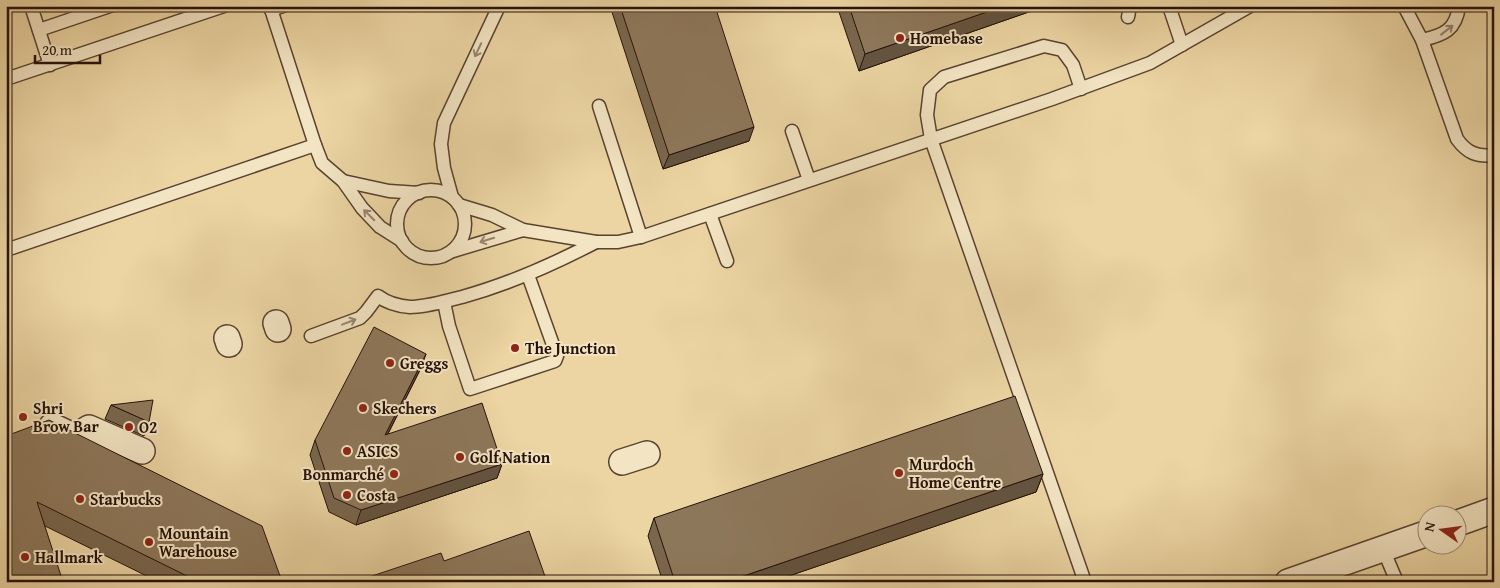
<svg xmlns="http://www.w3.org/2000/svg" width="1500" height="588" font-family="'Gentium Book Plus',serif">
  <style>
    .lines { fill: none; stroke-linecap: round; stroke-linejoin: round }
    .lane-casing { stroke: #584330; stroke-width: 15 }
    .street-casing { stroke: #584330; stroke-width: 28 }
    .lane { stroke: #f3e4c3; stroke-width: 12 }
    .street { stroke: #f3e4c3; stroke-width: 25 }
    .wall { fill: #79664d; stroke: #26120a }
    .shaded-wall { fill: #63533f; stroke: #26120a }
    .building { fill: #8d775a; stroke: #26120a }
    .oneway { stroke: #978670 }
    .poi-dot { fill: #8f2418; stroke: #f3e4c3; stroke-width: 2 }
    .labels { text-anchor: middle; stroke-width: 4; stroke-linejoin: round; paint-order: stroke }
    .poi-label { font-size: 16px; font-weight: bold; fill: #26120a; stroke: #f3e4c3; text-anchor: start }
  </style>
  <rect width="100%" height="100%" fill="#ecd5a3"/>
  <filter id="stains"><feTurbulence type="fractalNoise" baseFrequency=".004" numOctaves="4"/><feColorMatrix values="0 0 0 0 .2 0 0 0 0 .09 0 0 0 0 .02 0 0 0 .5 -.17"/></filter>
  <radialGradient id="worn" r=".72"><stop offset=".6" stop-color="#630" stop-opacity="0"/><stop offset="1" stop-color="#630" stop-opacity=".3"/></radialGradient>
  <g class="lines">
    <defs>
      <g id="lane">
        <polyline points="31,6 50,65"/>
        <polyline points="270,6 315,145 322,163 343,181 362,208 380,227 402,241"/>
        <polyline points="1169,6 1182,45"/>
        <path d="M1404,6L1422,40L1457,139C1467,153 1477,157 1494,155"/>
        <polyline points="271,10 283,6"/>
        <polyline points="1128,17 1130,6"/>
        <polyline points="39,30 110,6"/>
        <path d="M1422,40C1444,35 1456,30 1459,6"/>
        <polyline points="6,79 224,6"/>
        <polyline points="1081,89 1073,65 1062,50 1044,46 944,77 930,90 927,115 931,139 1085,582"/>
        <polyline points="599,106 641,237"/>
        <polyline points="792,131 809,180"/>
        <polyline points="343,181 389,191 419,193"/>
        <circle cx="431" cy="224" r="34"/>
        <polyline points="452,197 444,168 441,144 444,123 499,6"/>
        <polyline points="459,205 492,215 523,230 596,242 618,242 641,237 1052,99 1150,63 1250,6"/>
        <polyline points="710,214 727,261"/>
        <polyline points="6,250 315,145"/>
        <polyline points="453,251 523,230"/>
        <polyline points="444,302 449,326 470,389 555,361 557,356 528,275"/>
        <path d="M311,336L360,318L366,312L378,296C387,303 398,306 410,307C427,307 445,301 462,297C509,284 552,265 596,242"/>
        <polyline points="1383,549 1397,582"/>
      </g>
      <g id="street">
        <polyline points="276,323 278,329"/>
        <polyline points="227,338 229,344"/>
        <polyline points="52,426 75,437 89,428 142,451"/>
        <polyline points="622,462 647,454"/>
        <polyline points="1458,523 1494,510"/>
        <polyline points="1288,582 1428,533"/>
      </g>
    </defs>
    <use href="#lane" class="lane-casing"/>
    <use href="#street" class="street-casing"/>
    <use href="#lane" class="lane"/>
    <use href="#street" class="street"/>
  </g>
  <g class="wall">
    <polygon points="610,6 715,6 749,141 663,169"/>
    <polygon points="837,6 1046,6 859,71"/>
    <polygon points="421,368 388,434 502,464 497,478 356,525 329,512 310,455 315,440"/>
    <polygon points="111,405 149,422 144,436 105,419"/>
    <polygon points="6,436 280,576 294,582 159,582 45,526"/>
    <polygon points="1043,474 1036,492 771,582 663,582 648,536 654,518"/>
  </g>
  <g class="shaded-wall">
    <polygon points="1004,6 1046,6 859,71 865,54"/>
    <polygon points="754,127 749,141 663,169 669,155"/>
    <polygon points="426,354 421,368 380,449 385,435"/>
    <polygon points="502,464 497,478 356,525 361,510"/>
    <polygon points="1043,474 1036,492 771,582 726,582"/>
  </g>
  <g class="building">
    <polygon points="620,6 715,6 754,127 669,155"/>
    <polygon points="849,6 1004,6 865,54"/>
    <polygon points="374,327 426,354 385,435 482,403 502,464 361,510 334,498 315,440"/>
    <polygon points="1015,396 1043,474 726,582 675,582 654,518"/>
    <polygon points="153,400 149,422 111,405"/>
    <polygon points="49,420 262,526 280,576 294,582 184,582 187,576 37,502 63,582 6,582 6,436"/>
    <polygon points="529,531 547,582 354,582 441,553 444,561"/>
    <polygon points="1494,578 1494,582 1488,582 1487,580"/>
  </g>
  <defs><path id="oneway-shaft" d="M-6 0H5M1.5-3L5.5 0L1.5 3" fill="none" stroke-width="1.6" stroke-linecap="round" stroke-linejoin="round" transform="scale(1.25)"/></defs>
  <g class="oneway">
    <use href="#oneway-shaft" transform="translate(1447 30) rotate(-38)"/>
    <use href="#oneway-shaft" transform="translate(478 50) rotate(115)"/>
    <use href="#oneway-shaft" transform="translate(369 215) rotate(-135)"/>
    <use href="#oneway-shaft" transform="translate(487 240) rotate(163)"/>
    <use href="#oneway-shaft" transform="translate(349 322) rotate(-21)"/>
  </g>
  <g class="poi-dot">
    <circle cx="900" cy="38" r="5"/>
    <circle cx="515" cy="348" r="5"/>
    <circle cx="390" cy="363" r="5"/>
    <circle cx="363" cy="408" r="5"/>
    <circle cx="23" cy="417" r="5"/>
    <circle cx="129" cy="427" r="5"/>
    <circle cx="347" cy="451" r="5"/>
    <circle cx="460" cy="457" r="5"/>
    <circle cx="899" cy="473" r="5"/>
    <circle cx="394" cy="474" r="5"/>
    <circle cx="347" cy="495" r="5"/>
    <circle cx="80" cy="499" r="5"/>
    <circle cx="149" cy="542" r="5"/>
    <circle cx="25" cy="557" r="5"/>
  </g>
  <g class="labels">
    <g class="poi-label">
      <text x="910" y="44">Homebase</text>
      <text x="525" y="354">The Junction</text>
      <text x="400" y="369">Greggs</text>
      <text x="33" y="414">Shri<tspan x="33" dy="18">Brow Bar</tspan></text>
      <text x="373" y="414">Skechers</text>
      <text x="139" y="433">O2</text>
      <text x="357" y="457">ASICS</text>
      <text x="470" y="463">Golf Nation</text>
      <text x="909" y="470">Murdoch<tspan x="909" dy="18">Home Centre</tspan></text>
      <text x="384" y="480" text-anchor="end">Bonmarché</text>
      <text x="357" y="501">Costa</text>
      <text x="90" y="505">Starbucks</text>
      <text x="159" y="539">Mountain<tspan x="159" dy="18">Warehouse</tspan></text>
      <text x="35" y="563">Hallmark</text>
    </g>
  </g>
  <rect width="1500" height="588" fill="none" stroke="#ecd5a3" stroke-width="25"/>
  <rect x="8" y="8" width="1485" height="573" fill="none" stroke="#26120a" stroke-width="2.5"/>
  <rect x="12" y="12" width="1475" height="563" fill="none" stroke="#26120a"/>
  <g transform="translate(1442 530) rotate(284)"><circle r="24" fill="#f3e4c3" stroke="#a19079"/>
  <path d="M0-4L9 19L0 12L-9 19Z" fill="#8f2418"/>
  <text y="-8" font-size="14" font-weight="bold" text-anchor="middle" fill="#26120a">N</text>
  </g>
  <path d="M35 55v8h65v-8" fill="none" stroke="#26120a" stroke-width="2.5"/>
  <text x="42" y="55" font-size="15" fill="#26120a" stroke="#f3e4c3" stroke-width="4" paint-order="stroke">20 m</text>
  <rect width="100%" height="100%" filter="url(#stains)"/>
  <rect width="100%" height="100%" fill="url(#worn)"/>
</svg>
